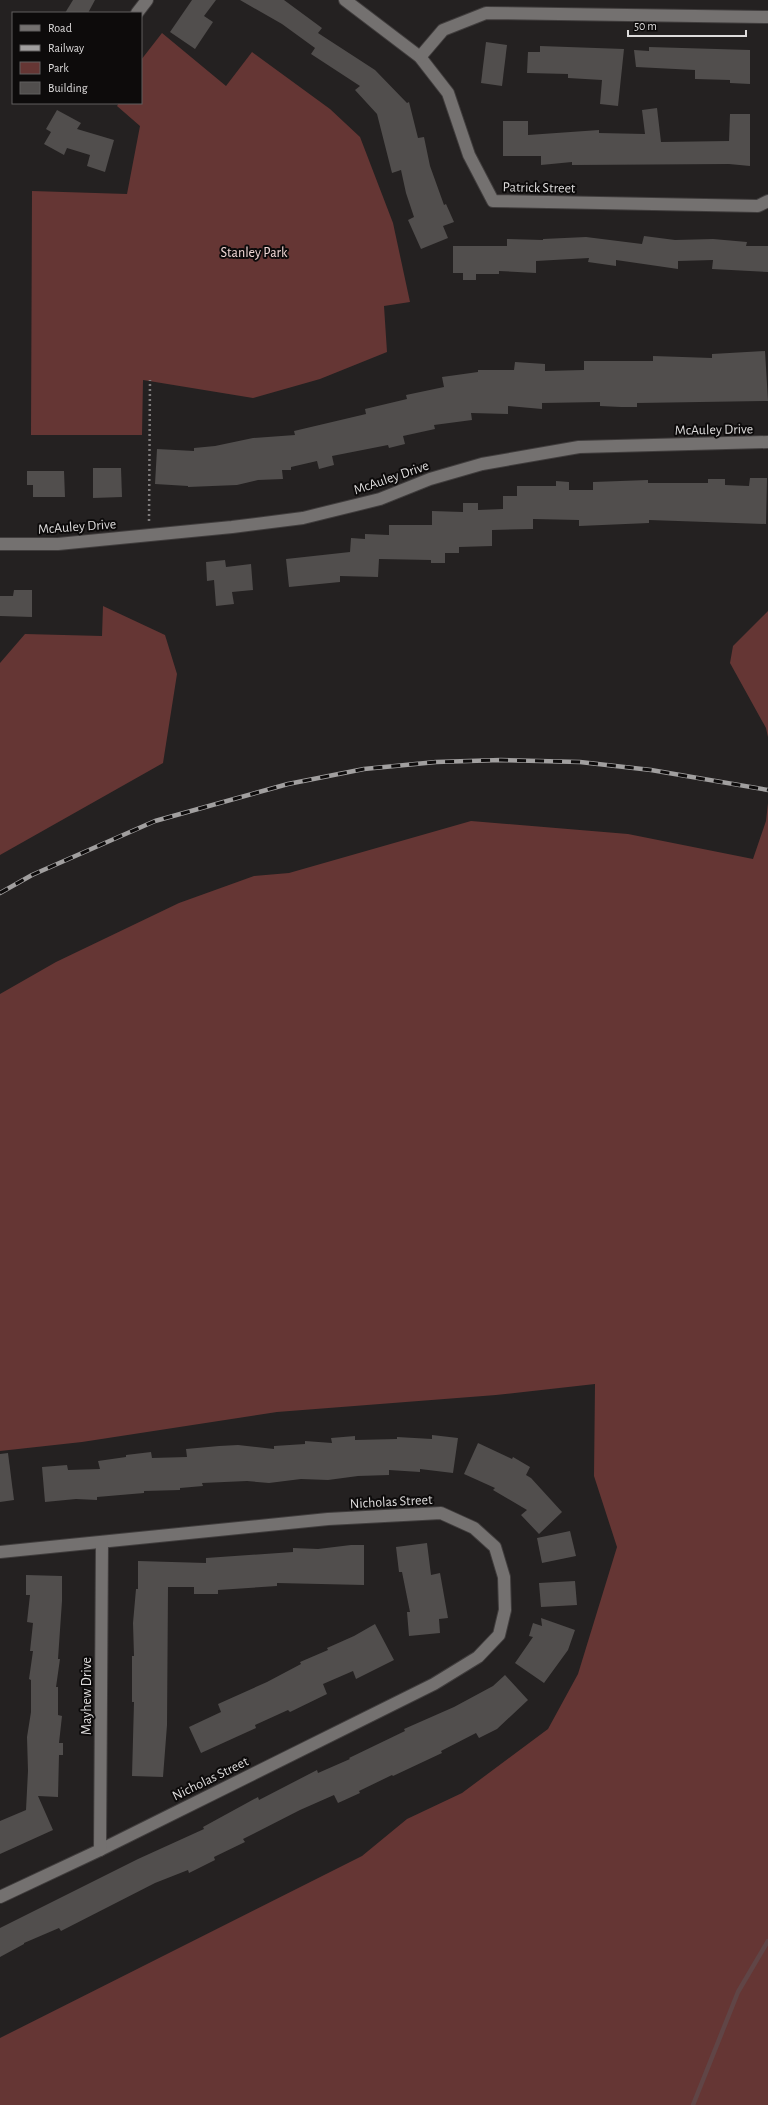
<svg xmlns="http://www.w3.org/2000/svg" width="768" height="2105" font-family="'Alegreya Sans',sans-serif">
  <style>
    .green { fill: #653634 }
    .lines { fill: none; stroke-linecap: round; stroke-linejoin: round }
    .stream { stroke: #604546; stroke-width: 4.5 }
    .building { fill: #514e4d }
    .minor-casing { stroke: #403d3d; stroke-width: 14 }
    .path { stroke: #7e7b7b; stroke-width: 2.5; stroke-dasharray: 2 3; stroke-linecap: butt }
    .minor { stroke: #747170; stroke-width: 12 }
    .rail-casing { stroke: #a19f9f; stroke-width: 4.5 }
    .rail { stroke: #0d0b0b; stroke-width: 3; stroke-dasharray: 9; stroke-linecap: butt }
    .labels { text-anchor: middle; stroke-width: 4; stroke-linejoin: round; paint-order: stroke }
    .street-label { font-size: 14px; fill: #dedcdc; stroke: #0d0b0b }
    .park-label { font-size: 14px; fill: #f1d9d7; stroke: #0d0b0b }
  </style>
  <rect width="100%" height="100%" fill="#242121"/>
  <g class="green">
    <polygon points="162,33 226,86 252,52 330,109 360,137 393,223 410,302 384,306 387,352 320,379 253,398 143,380 142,435 31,435 32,191 127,194 140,126 117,106 119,103 141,103 141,60"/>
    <polygon points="103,606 165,635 177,674 163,763 0,855 0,663 25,634 102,636"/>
    <polygon points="768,611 768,737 766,728 730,663 733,646"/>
    <polygon points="768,803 768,2105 0,2105 0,2038 362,1856 407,1819 462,1793 548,1729 578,1674 617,1547 594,1476 595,1384 496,1395 277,1412 82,1442 0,1451 0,994 56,962 179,903 254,876 289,873 471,821 628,834 753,859 766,821"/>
  </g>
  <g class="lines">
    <polyline class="stream" points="693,2105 738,1992 768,1941"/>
  </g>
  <g class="building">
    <polygon points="73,0 95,0 88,13 65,13"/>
    <polygon points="192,0 216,0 204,16 213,22 195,49 170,32"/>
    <polygon points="240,0 284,0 322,28 318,33 375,70 407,103 409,102 418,138 424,137 430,166 444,205 446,204 454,222 443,226 448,238 421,249 408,220 414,217 406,193 401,170 392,173 377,114 355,90 360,86 311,54 315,48 282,24"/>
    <polygon points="486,42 507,45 502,86 481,83"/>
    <polygon points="540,46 624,49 618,106 600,104 602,80 568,78 568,74 527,73 528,52 540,52"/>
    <polygon points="649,47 750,50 750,84 730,83 730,80 695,79 695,70 636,67 634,50 649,51"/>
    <polygon points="657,108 661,142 729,141 730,114 750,114 750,166 729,164 572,165 572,162 541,165 541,156 503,156 503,121 528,121 528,135 599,130 599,133 645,134 642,110"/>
    <polygon points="57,110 81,123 77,129 114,140 105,172 87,166 90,155 67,148 64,155 44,144 51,132 46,129"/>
    <polygon points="644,236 675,240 713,239 747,242 746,246 768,246 768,272 712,269 713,260 678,261 678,269 616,260 616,266 588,262 589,258 536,261 536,273 499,271 499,274 476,274 476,280 463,280 463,273 453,273 453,246 507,246 507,239 543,240 543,239 586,237 642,244"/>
    <polygon points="765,351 768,401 637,403 637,407 621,407 600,406 600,402 542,403 542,409 508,406 508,414 471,413 472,420 434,425 435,429 403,436 405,444 389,448 388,445 332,456 334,465 319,469 317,461 291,467 291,470 282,470 283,479 258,480 237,485 188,487 188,486 155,484 157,449 194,451 194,448 215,446 253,438 295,435 294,431 366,414 365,409 407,399 406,395 444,387 442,377 478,372 478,370 514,370 515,362 545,364 545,371 584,370 584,361 653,361 653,356 712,358 712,354"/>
    <polygon points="93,468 121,468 122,497 93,498"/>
    <polygon points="27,471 64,471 65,497 33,497 33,485 27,485"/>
    <polygon points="750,478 767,478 766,524 649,520 649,523 579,526 579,520 533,519 533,529 492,530 492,546 459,547 459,553 445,553 445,563 431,563 431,560 379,559 378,577 340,576 340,582 289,587 286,559 350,552 351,538 365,539 365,534 389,535 389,525 432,525 432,511 463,512 463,503 478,503 478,510 503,509 503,496 517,496 517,486 556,486 556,481 569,482 569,490 593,490 593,482 648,480 648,483 708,483 708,479 725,479 725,485 749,486"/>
    <polygon points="225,560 226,567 251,564 253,590 232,592 234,604 216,606 214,580 207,581 206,562"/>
    <polygon points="14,590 32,590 32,617 0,616 0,596 13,596"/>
    <polygon points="432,1435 458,1438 453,1473 420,1469 420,1472 389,1470 389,1475 358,1476 328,1480 301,1479 269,1483 247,1481 202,1483 203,1486 180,1488 180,1490 144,1491 144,1493 97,1497 97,1500 76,1499 45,1502 42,1467 67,1465 68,1470 100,1469 98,1461 126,1457 126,1455 151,1452 152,1458 187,1457 186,1449 219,1446 238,1445 274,1449 274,1446 305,1444 305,1441 332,1443 331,1438 355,1436 355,1440 397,1439 397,1437 432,1439"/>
    <polygon points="478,1443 512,1459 513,1457 530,1467 526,1475 531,1478 562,1512 539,1534 521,1515 527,1510 493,1490 495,1488 464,1474"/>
    <polygon points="8,1453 14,1500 0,1502 0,1454"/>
    <polygon points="570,1531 576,1556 542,1563 537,1538"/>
    <polygon points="427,1543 431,1575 440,1573 448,1618 439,1619 440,1633 409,1636 407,1612 410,1612 402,1572 399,1572 396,1547"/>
    <polygon points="351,1545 364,1545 364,1585 277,1583 277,1586 218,1590 218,1594 194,1594 194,1587 168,1587 167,1725 163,1777 132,1776 134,1702 132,1702 132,1656 134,1656 133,1623 136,1589 138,1589 138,1561 206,1563 206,1558 293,1552 293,1548 318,1549"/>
    <polygon points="26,1575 62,1576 62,1601 58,1659 60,1659 56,1687 58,1687 58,1715 62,1716 59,1743 63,1743 63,1755 59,1755 58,1797 38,1796 53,1830 0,1854 0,1821 26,1810 28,1771 27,1737 31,1712 31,1680 29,1679 33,1651 30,1651 33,1623 27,1622 30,1595 26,1595"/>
    <polygon points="575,1581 577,1605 541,1607 539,1583"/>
    <polygon points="541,1618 575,1630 568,1650 544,1683 515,1663 533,1637 529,1636 533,1623 542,1626"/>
    <polygon points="375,1624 394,1660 356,1679 353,1671 323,1684 327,1694 290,1712 288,1710 255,1725 256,1728 201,1753 189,1727 221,1712 218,1704 267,1682 301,1664 300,1662 328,1650 327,1648 354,1636"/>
    <polygon points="505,1675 528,1700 497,1729 479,1738 476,1733 441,1751 442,1753 393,1776 392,1775 359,1791 360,1793 338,1803 334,1795 300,1810 243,1839 245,1842 214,1857 215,1860 189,1873 188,1870 155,1883 61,1931 59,1928 24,1943 24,1944 0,1957 0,1928 138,1859 204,1829 203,1827 258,1797 259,1800 317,1770 318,1773 350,1759 349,1758 405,1731 404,1729 454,1707 493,1686"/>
  </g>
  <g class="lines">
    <defs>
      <g id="minor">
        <polyline points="345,0 420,57 448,93 469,155 493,201 758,206 768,201"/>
        <polyline points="137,13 147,0"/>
        <polyline points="420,57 443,30 486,13 768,17"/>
        <polyline points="0,544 58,544 232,527 303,518 380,499 430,479 482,464 579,447 768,442"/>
        <polyline points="0,1552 328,1519 441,1513 474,1528 495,1547 504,1577 505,1610 499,1635 478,1657 434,1684 100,1850 0,1897"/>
        <polyline points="100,1850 102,1542"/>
      </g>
    </defs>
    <use href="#minor" class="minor-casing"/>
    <polyline class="path" points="149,521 150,380"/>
    <use href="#minor" class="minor"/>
    <defs>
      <polyline id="rail" points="0,893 32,875 155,821 288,784 364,769 436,762 501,760 580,762 651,770 768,790"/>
    </defs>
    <use href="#rail" class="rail-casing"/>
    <use href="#rail" class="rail"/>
  </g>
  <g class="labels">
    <g class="street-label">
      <text transform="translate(539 187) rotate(1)" y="5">Patrick Street</text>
      <text transform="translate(714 429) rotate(-1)" y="5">McAuley Drive</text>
      <text transform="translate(391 477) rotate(-19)" y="5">McAuley Drive</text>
      <text transform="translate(77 526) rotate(-4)" y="5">McAuley Drive</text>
      <text transform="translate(391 1501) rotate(-3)" y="5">Nicholas Street</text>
      <text transform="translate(86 1696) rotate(-90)" y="5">Mayhew Drive</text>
      <text transform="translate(210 1778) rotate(-26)" y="5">Nicholas Street</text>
    </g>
    <g class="park-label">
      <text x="254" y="257">Stanley Park</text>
    </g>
  </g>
  <rect x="12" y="12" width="130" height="92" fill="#0d0b0b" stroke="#615f5f"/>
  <rect x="20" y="25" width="20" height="6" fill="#747170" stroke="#615f5f"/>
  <text x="48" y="32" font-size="12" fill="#dedcdc">Road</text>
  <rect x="20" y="45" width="20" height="6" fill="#a19f9f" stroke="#615f5f"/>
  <text x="48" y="52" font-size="12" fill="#dedcdc">Railway</text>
  <rect x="20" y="62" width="20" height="12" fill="#653634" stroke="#615f5f"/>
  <text x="48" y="72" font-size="12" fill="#dedcdc">Park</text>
  <rect x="20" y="82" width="20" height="12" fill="#514e4d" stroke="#615f5f"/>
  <text x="48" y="92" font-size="12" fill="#dedcdc">Building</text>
  <path d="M628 30v6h118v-6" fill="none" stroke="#dedcdc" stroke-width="2"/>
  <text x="634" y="30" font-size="12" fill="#dedcdc" stroke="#0d0b0b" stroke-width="3" paint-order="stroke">50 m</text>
</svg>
